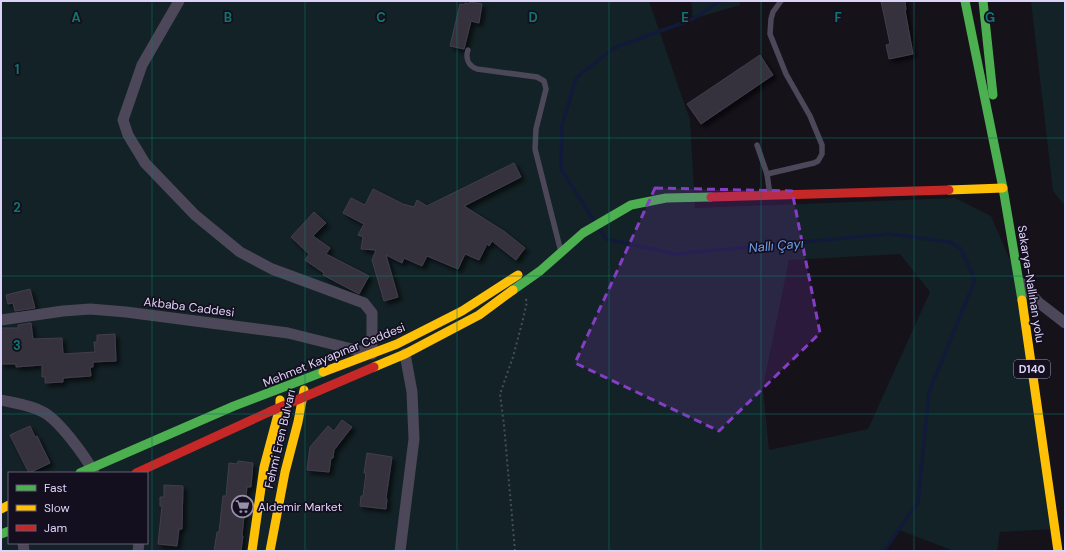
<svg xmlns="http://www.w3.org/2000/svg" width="1066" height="552" font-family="'DM Sans',sans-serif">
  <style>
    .green { fill: #132226; fill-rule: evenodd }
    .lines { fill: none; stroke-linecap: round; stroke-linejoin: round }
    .stream { stroke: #111a38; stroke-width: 3.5 }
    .building { fill: #35303d; stroke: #433e4d; filter: url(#shadow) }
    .path { stroke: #474e5a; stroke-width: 2; stroke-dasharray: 2 3; stroke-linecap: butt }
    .lane { stroke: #4c485a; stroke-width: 5.5 }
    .street { stroke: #4c485a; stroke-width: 11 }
    .fast { stroke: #4caf50; stroke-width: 9 }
    .slow { stroke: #ffc107; stroke-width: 9 }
    .jam { stroke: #c62828; stroke-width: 9 }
    .marked { fill: #853dc5; fill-opacity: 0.2; stroke: #853dc5; stroke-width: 3; stroke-dasharray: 8 5; stroke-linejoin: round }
    .grid { fill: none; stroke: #0f766e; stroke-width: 1; stroke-opacity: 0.55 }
    .labels { text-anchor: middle; stroke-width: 3.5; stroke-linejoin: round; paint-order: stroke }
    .shield { fill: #140f1e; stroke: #a198b7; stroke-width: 1 }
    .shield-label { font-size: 11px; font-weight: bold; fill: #ddd3f9 }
    .street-label { font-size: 12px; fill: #ddd3f9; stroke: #140f1e }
    .poi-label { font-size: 12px; fill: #ddd3f9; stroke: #140f1e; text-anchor: start }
    .water-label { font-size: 13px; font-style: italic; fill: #6e9fec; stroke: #140f1e }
    .grid-label { font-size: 13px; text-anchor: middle; font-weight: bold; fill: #0f766e; stroke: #140f1e; stroke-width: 3.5; stroke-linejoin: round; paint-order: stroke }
  </style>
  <defs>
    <filter id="shadow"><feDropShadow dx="3.5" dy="3.5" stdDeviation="2" flood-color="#0009"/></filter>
  </defs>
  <rect width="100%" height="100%" fill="#15121a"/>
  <g class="green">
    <path d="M1,1H649L690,120L695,208L955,198L991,216L1020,283L1055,529L1000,532L997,551H954L899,530L884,551H1ZM900,254L930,292L868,429L769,450L763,387L789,260ZM9,473H147V543H9Z"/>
    <polygon points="691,1 740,1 740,5 693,19"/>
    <polygon points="1031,1 1065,1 1065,206 1053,191"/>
  </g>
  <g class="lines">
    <g class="stream">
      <polyline points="595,222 561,169 562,125 576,78 614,48 693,19 720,1"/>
      <polyline points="598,227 606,239 675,254 889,234 950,242 961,249 975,280 929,392 918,502 884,551"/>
    </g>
  </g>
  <g class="building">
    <polygon points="881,1 905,1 906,10 905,10 913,54 889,59 886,45 890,44"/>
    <polygon points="470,2 482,4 479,23 471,21 464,49 450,46 460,4 465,5 465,3 469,4"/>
    <polygon points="760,55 773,75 701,124 687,104"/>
    <polygon points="514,163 521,177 464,206 505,232 525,248 516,260 492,241 489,246 487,244 479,260 465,254 458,269 427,256 422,266 404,258 402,263 386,255 398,297 384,301 372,260 376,250 361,249 363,237 358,235 364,224 343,213 351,198 365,205 373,189 403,204 414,207 417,200 427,206"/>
    <polygon points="314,212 326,223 313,236 330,248 326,254 369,276 359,294 323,275 324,273 305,260 309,254 291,237"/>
    <polygon points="30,289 35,308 15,311 13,303 8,304 6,295"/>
    <polygon points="31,323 33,339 62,338 63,354 95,352 94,342 97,342 97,335 115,334 116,361 93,362 93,367 90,367 91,376 63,378 63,382 45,383 45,377 42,377 42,365 16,367 16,364 1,364 1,328 18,328 18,325"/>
    <polygon points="342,420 352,427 334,450 333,458 331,458 329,472 307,470 310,447 328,426 334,431"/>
    <polygon points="30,426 35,437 37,436 50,463 29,473 10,435"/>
    <polygon points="367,453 392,457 386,498 387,499 386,509 360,506 361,496 363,496 366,473 364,473"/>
    <polygon points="238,461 253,463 251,487 247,487 242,536 243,536 241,551 214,551 217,532 219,532 223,496 226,496 229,463 237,464"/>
    <polygon points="164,485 183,486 182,529 179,529 177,546 158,544 162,506 160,506 160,497 164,497"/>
  </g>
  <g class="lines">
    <polyline class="path" points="515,551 504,425 500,394 513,357 522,323 527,302 525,297"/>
    <g class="lane">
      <path d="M468,50C465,59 469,66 477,69L537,77L544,81L546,89L536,129L535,149L560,248"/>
      <polyline points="757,145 767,174 770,195"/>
      <polyline points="767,174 814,163 818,161 822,154 822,145 810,116 786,74 770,34 771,19 773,12 781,1"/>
    </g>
    <g class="street">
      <polyline points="1021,283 1038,302 1065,323"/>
      <polyline points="1,320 63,311 90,309 126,312 288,333 372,354 372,313 364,303 272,269 240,252 195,215 145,163 128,135 123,120 142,65 179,1"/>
      <path d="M1,400C14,403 31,405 43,412C59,420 86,457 94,473"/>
      <polyline points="23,543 24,551"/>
      <polyline points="138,551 139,543"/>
      <polyline points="400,551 414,439 412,392 405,354"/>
    </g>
    <g class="fast">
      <polyline points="965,1 1003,188 1022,300"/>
      <polyline points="983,1 993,95"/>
      <polyline points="513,290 540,271 583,233 631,205 666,198 711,197"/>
      <polyline points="80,473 234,406 323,372"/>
      <polyline points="1,534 9,531"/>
    </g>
    <g class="slow">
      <polyline points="949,190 1003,188"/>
      <polyline points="1022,300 1058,551"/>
      <polyline points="374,367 405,354 479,315 513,290"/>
      <polyline points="323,372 397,344 462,311 518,275"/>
      <polyline points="1,509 9,505"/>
      <polyline points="252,551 264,467 280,407 280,400"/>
      <polyline points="270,551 285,472 298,422 304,390"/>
    </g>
    <g class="jam">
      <polyline points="711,197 949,190"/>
      <polyline points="136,473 269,412 374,367"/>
    </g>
  </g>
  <path class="marked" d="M655,188L792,191L820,333L719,431L575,363Z"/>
  <path class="grid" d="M152,1V551M305,1V551M457,1V551M609,1V551M761,1V551M914,1V551M1,138H1065M1,276H1065M1,414H1065"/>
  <defs>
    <symbol id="supermarket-ring" viewBox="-11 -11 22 22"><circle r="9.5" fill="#140f1e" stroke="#978fab" stroke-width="1.5"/><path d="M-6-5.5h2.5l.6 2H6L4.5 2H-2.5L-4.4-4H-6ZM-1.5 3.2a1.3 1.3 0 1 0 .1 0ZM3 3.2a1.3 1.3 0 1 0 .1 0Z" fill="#978fab"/></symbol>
  </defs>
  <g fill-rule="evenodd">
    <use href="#supermarket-ring" x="230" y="494" width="25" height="25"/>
  </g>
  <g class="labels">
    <rect class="shield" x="1014" y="360" width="36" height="18" rx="3"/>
    <g class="shield-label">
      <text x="1032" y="373">D140</text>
    </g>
    <g class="street-label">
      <text transform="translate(1031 284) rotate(81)" y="4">Sakarya-Nallıhan yolu</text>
      <text transform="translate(189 307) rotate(7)" y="4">Akbaba Caddesi</text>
      <text transform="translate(334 355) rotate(-22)" y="4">Mehmet Kayapınar Caddesi</text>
      <text transform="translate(280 439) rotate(-77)" y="4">Fehmi Eren Bulvarı</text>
    </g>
    <g class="poi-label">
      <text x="258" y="511">Aldemir Market</text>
    </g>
    <g class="water-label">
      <text transform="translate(776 245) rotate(-5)" y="5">Nallı Çayı</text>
    </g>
  </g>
  <g class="grid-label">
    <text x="76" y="22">A</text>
    <text x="228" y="22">B</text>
    <text x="381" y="22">C</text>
    <text x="533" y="22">D</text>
    <text x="685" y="22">E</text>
    <text x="838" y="22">F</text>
    <text x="990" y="22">G</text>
    <text x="17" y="74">1</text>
    <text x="17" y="212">2</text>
    <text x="17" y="350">3</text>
  </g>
  <rect width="1066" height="552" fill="none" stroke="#ddd3f9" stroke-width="4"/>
  <rect x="8" y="472" width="140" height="72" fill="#140f1e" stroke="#645d76"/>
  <rect x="16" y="485" width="20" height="6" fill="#4caf50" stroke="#645d76"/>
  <text x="44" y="492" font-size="12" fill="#ddd3f9">Fast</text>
  <rect x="16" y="505" width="20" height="6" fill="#ffc107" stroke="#645d76"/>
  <text x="44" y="512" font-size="12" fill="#ddd3f9">Slow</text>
  <rect x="16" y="525" width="20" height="6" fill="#c62828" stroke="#645d76"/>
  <text x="44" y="532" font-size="12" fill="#ddd3f9">Jam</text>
</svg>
